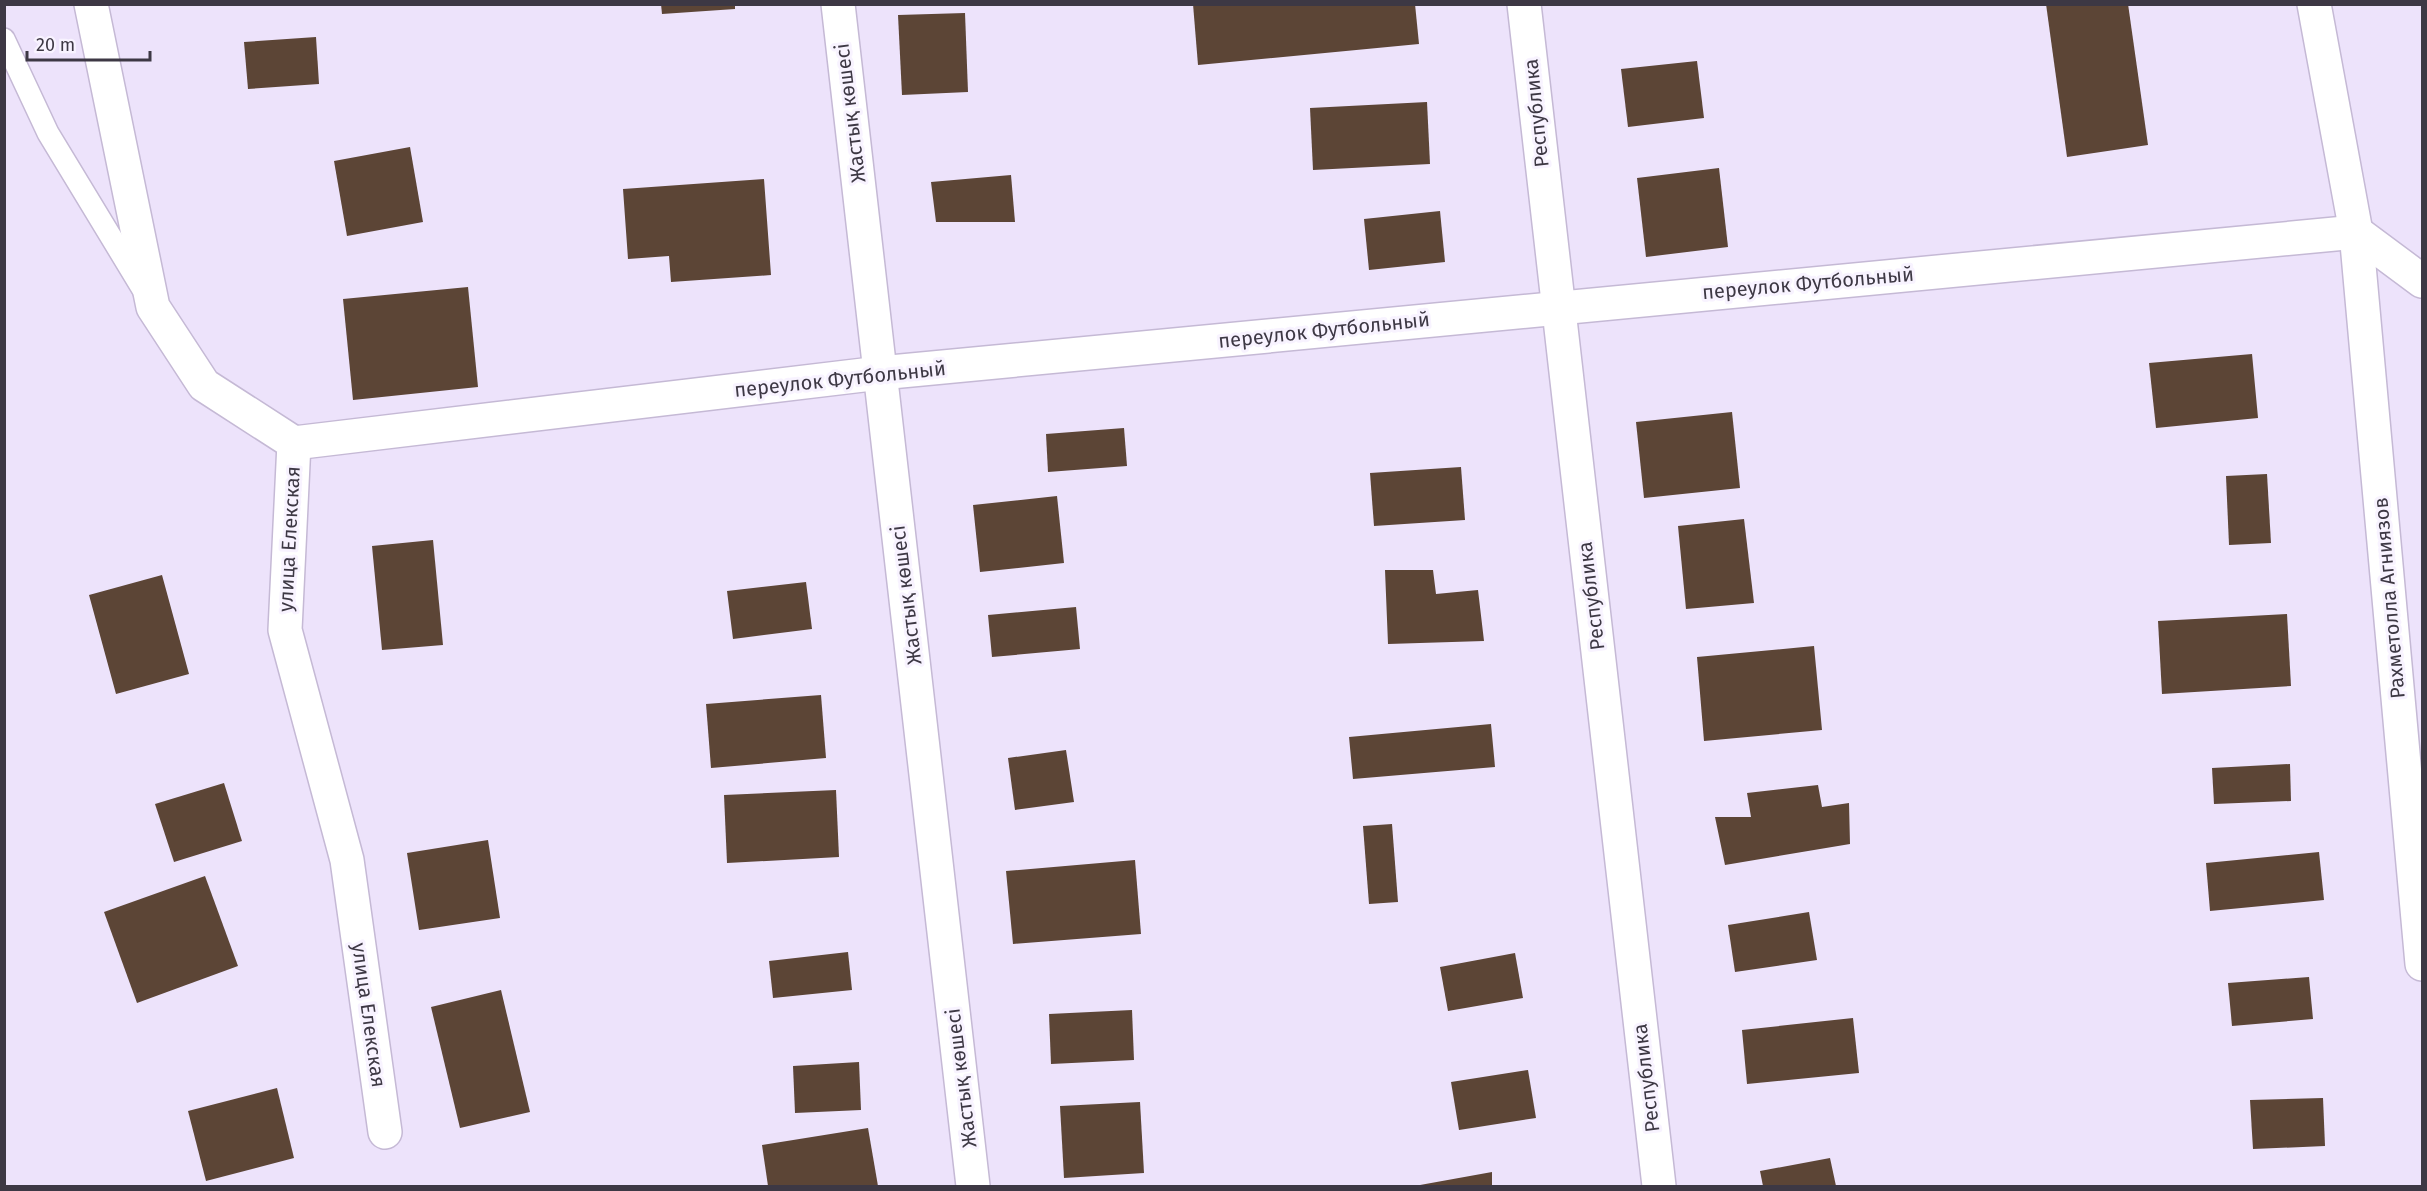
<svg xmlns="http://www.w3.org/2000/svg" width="2427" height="1191" font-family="'Fira Sans',sans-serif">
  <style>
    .building { fill: #5c4536 }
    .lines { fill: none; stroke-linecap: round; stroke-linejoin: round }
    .lane-casing { stroke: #c5b9d5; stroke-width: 24 }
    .street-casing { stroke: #c5b9d5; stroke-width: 36 }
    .lane { stroke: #fff; stroke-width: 21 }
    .street { stroke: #fff; stroke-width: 33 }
    .labels { text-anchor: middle; stroke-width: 6; stroke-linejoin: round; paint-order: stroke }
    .street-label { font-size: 20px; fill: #3d3844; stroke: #f8f3ff }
  </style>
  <rect width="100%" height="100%" fill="#ede3fb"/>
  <g class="building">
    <polygon points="661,4 735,4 735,9 662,14"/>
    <polygon points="1193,4 1415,4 1419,44 1198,65"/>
    <polygon points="2046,4 2128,4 2148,145 2067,157"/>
    <polygon points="965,13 968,92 902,95 898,15"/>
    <polygon points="316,37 319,84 248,89 244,42"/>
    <polygon points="1697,61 1704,118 1628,127 1621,69"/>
    <polygon points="1427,102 1430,164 1313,170 1310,108"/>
    <polygon points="410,147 423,222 347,236 334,161"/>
    <polygon points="1719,168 1728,247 1646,257 1637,178"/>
    <polygon points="1011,175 1015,222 936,222 931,182"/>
    <polygon points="764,179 771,275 671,282 669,256 628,259 623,189"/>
    <polygon points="1440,211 1445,262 1369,270 1364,219"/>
    <polygon points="468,287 478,387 353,400 343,299"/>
    <polygon points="2252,354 2258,418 2156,428 2149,363"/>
    <polygon points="1732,412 1740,488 1644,498 1636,422"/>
    <polygon points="1124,428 1127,466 1048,472 1046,434"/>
    <polygon points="1461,467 1465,520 1374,526 1370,473"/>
    <polygon points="2267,474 2271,543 2229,545 2226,476"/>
    <polygon points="1057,496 1064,563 980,572 973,505"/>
    <polygon points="1744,519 1754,603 1686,609 1678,526"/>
    <polygon points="433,540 443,645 382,650 372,546"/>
    <polygon points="1385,570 1433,570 1436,594 1478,590 1484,641 1388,644"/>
    <polygon points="162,575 189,674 116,694 89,595"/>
    <polygon points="806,582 812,629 733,639 727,591"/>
    <polygon points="1076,607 1080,649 992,657 988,615"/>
    <polygon points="2287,614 2291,686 2162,694 2158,621"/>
    <polygon points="1814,646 1822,730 1704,741 1697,657"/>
    <polygon points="821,695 826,758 711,768 706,704"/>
    <polygon points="1491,724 1495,767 1353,779 1349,737"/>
    <polygon points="1066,750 1074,802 1015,810 1008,758"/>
    <polygon points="2290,764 2291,801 2214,804 2212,768"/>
    <polygon points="224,783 242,841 174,862 155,804"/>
    <polygon points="1818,785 1822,807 1849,803 1850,844 1725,865 1715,817 1751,817 1747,793"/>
    <polygon points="836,790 839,857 727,863 724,795"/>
    <polygon points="1392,824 1398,902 1369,904 1363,826"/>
    <polygon points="488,840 500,918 419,930 407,853"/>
    <polygon points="2319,852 2324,900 2210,911 2206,863"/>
    <polygon points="1135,860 1141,934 1013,944 1006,871"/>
    <polygon points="205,876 238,966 137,1003 104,912"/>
    <polygon points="1809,912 1817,960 1735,972 1728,925"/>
    <polygon points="848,952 852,990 773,998 769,961"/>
    <polygon points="1515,953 1523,998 1448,1011 1440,967"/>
    <polygon points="2309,977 2313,1019 2232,1026 2228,983"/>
    <polygon points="501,990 530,1112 460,1128 431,1007"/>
    <polygon points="1132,1010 1134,1060 1051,1064 1049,1014"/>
    <polygon points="1853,1018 1859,1073 1747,1084 1742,1030"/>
    <polygon points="859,1062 861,1110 795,1113 793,1066"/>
    <polygon points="1528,1070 1536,1118 1459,1130 1451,1082"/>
    <polygon points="277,1088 294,1158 206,1181 188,1111"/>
    <polygon points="2323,1098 2325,1146 2253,1149 2250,1100"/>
    <polygon points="1140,1102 1144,1173 1064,1178 1060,1106"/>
    <polygon points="868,1128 878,1186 768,1186 762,1145"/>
    <polygon points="1830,1158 1836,1186 1763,1186 1760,1171"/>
    <polygon points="1492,1172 1492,1186 1420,1186 1420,1185"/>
  </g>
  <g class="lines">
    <defs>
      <polyline id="lane" points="4,39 48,133 142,288"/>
      <g id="street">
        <polyline points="91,4 153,307 204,385 294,443 285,630 347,860 385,1132"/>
        <polyline points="838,4 973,1186"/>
        <polyline points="1524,4 1659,1186"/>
        <polyline points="2314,4 2356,232 2422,964"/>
        <polyline points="2356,232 2422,281"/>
        <polyline points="294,443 880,373 2356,232"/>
      </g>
    </defs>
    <use href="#lane" class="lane-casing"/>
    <use href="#street" class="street-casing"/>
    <use href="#lane" class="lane"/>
    <use href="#street" class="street"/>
  </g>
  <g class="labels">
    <g class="street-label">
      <text transform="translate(850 113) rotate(-97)" y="7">Жастық көшесі</text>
      <text transform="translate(1536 113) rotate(-96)" y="7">Республика</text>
      <text transform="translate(1808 283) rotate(-5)" y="7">переулок Футбольный</text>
      <text transform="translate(1324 330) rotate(-6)" y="7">переулок Футбольный</text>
      <text transform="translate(840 379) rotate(-6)" y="7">переулок Футбольный</text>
      <text transform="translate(289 539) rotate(-87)" y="7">улица Елекская</text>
      <text transform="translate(906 595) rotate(-97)" y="7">Жастық көшесі</text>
      <text transform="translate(1591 596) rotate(-97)" y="7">Республика</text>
      <text transform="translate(2389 598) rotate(-95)" y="7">Рахметолла Агниязов</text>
      <text transform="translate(369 1015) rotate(82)" y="7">улица Елекская</text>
      <text transform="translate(961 1078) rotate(-97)" y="7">Жастық көшесі</text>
      <text transform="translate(1646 1078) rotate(-97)" y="7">Республика</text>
    </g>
  </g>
  <rect width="2427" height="1191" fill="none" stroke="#3d3844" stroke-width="12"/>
  <path d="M27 51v9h123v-9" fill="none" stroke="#3d3844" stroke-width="3"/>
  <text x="36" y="51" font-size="18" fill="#3d3844" stroke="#f8f3ff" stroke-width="4.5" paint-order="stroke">20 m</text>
</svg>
